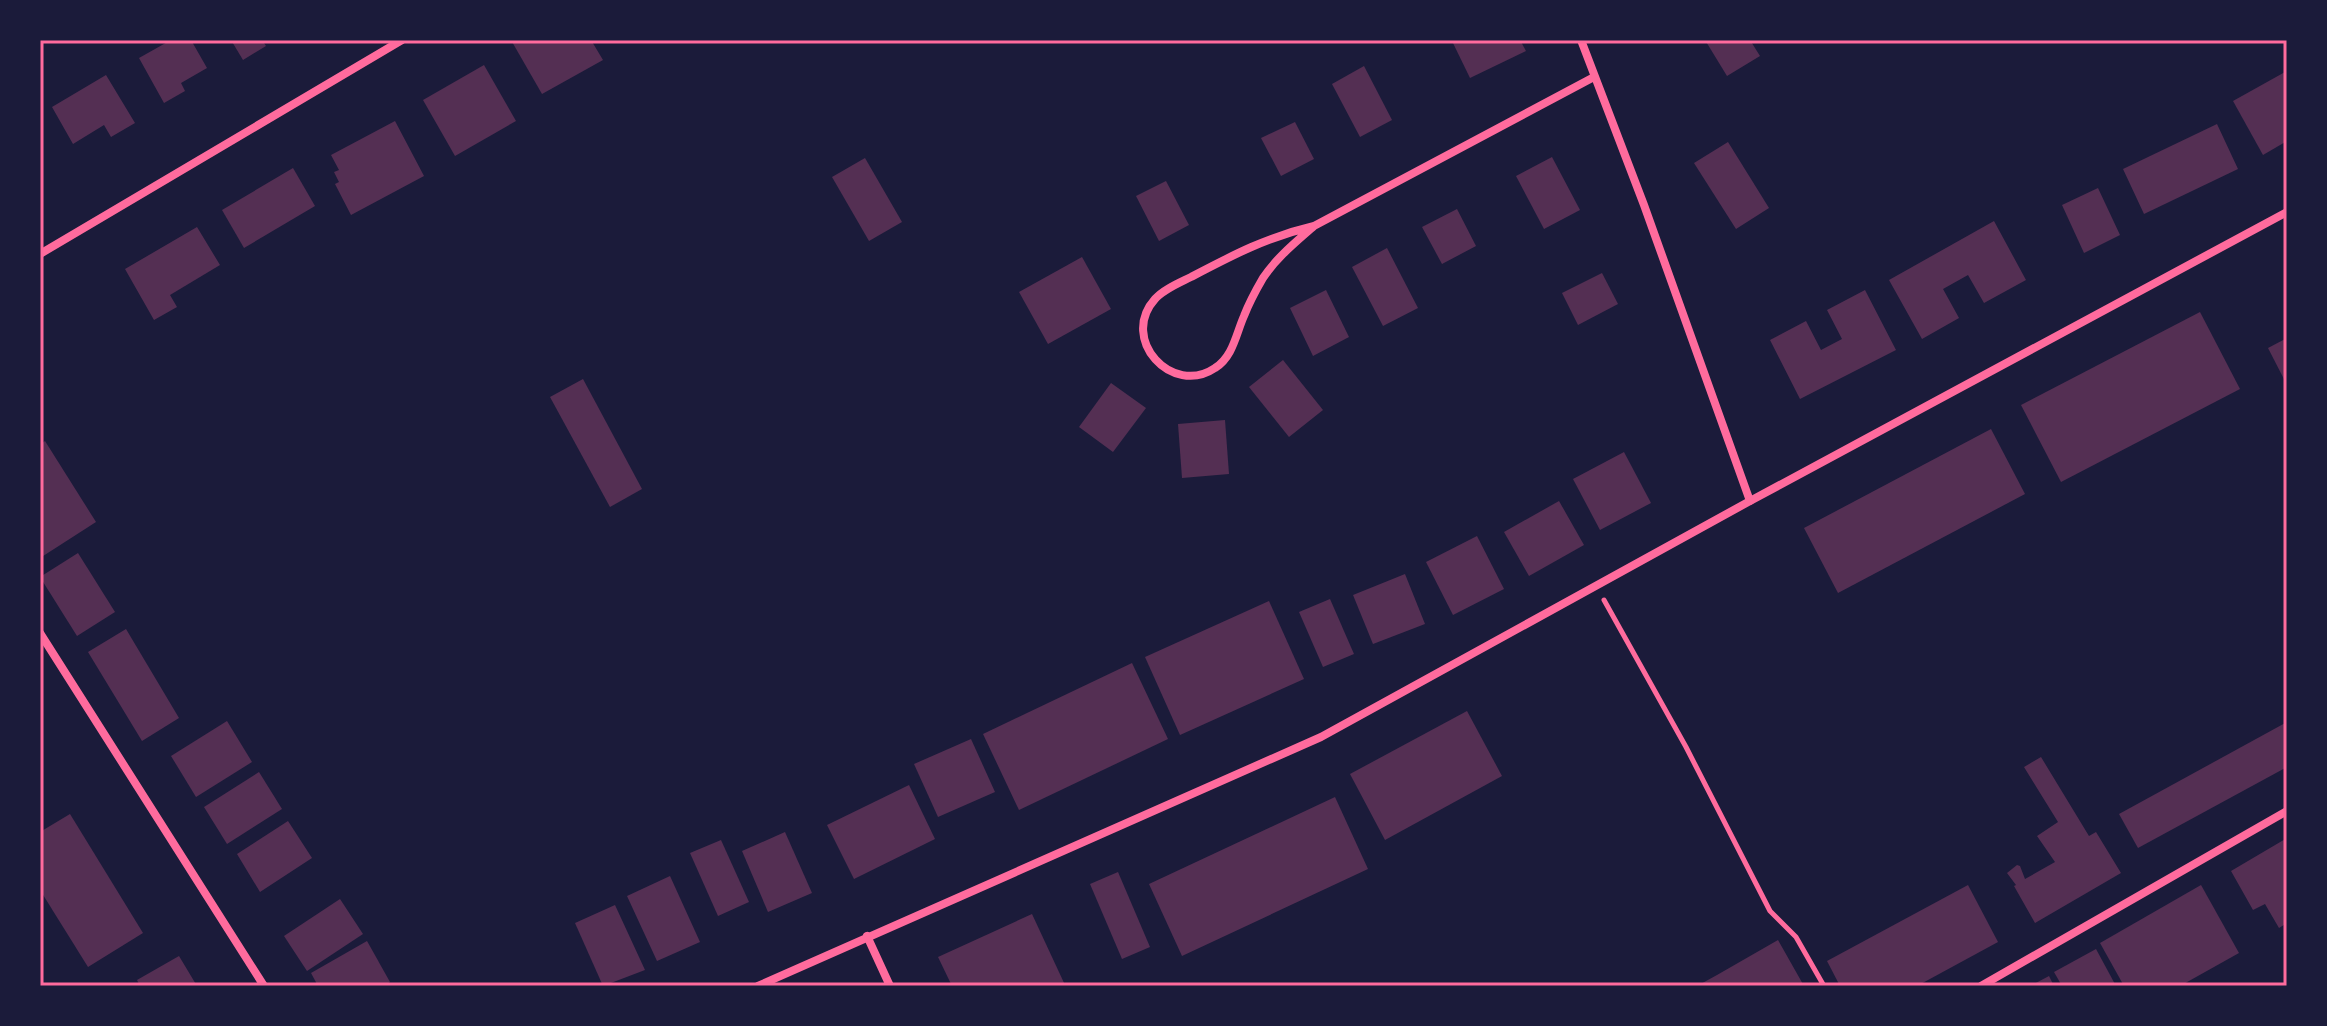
<svg xmlns="http://www.w3.org/2000/svg" width="2327" height="1026" font-family="Signika,sans-serif">
  <style>
    .building { fill: #542f53 }
    .lines { fill: none; stroke-linecap: round; stroke-linejoin: round }
    .path { stroke: #ff6b9d; stroke-width: 5 }
    .minor { stroke: #ff6b9d; stroke-width: 8 }
    .neatline { fill: none; stroke: #ff6b9d; stroke-width: 3 }
  </style>
  <rect width="100%" height="100%" fill="#1b1b3a"/>
  <g class="building">
    <polygon points="171,40 191,40 207,68 181,83 185,91 164,103 139,58"/>
    <polygon points="231,40 262,40 266,46 243,60"/>
    <polygon points="511,40 591,40 603,60 542,94"/>
    <polygon points="1454,40 1520,40 1526,51 1470,78 1452,41"/>
    <polygon points="1705,40 1750,40 1760,56 1727,76"/>
    <polygon points="484,65 516,121 455,156 423,100"/>
    <polygon points="1364,66 1392,120 1360,137 1332,84"/>
    <polygon points="2285,72 2287,141 2263,155 2233,101"/>
    <polygon points="106,75 135,123 111,137 104,125 73,144 52,107"/>
    <polygon points="395,121 424,176 351,215 335,184 339,182 334,172 339,170 331,155"/>
    <polygon points="1295,122 1314,159 1281,176 1261,138"/>
    <polygon points="2217,124 2238,169 2144,214 2123,169"/>
    <polygon points="1728,142 1769,208 1736,229 1694,163"/>
    <polygon points="1552,157 1580,210 1544,229 1516,176"/>
    <polygon points="865,158 902,222 869,241 832,177"/>
    <polygon points="293,168 315,206 244,248 222,210"/>
    <polygon points="1166,181 1189,225 1159,241 1136,196"/>
    <polygon points="2098,188 2120,235 2084,253 2062,205"/>
    <polygon points="1457,209 1476,246 1442,264 1422,227"/>
    <polygon points="1994,221 2026,280 1984,303 1968,275 1943,289 1959,318 1922,339 1889,280"/>
    <polygon points="197,227 220,265 170,295 177,307 154,320 125,269"/>
    <polygon points="1387,248 1418,308 1383,326 1352,267"/>
    <polygon points="1082,257 1111,309 1048,344 1019,292"/>
    <polygon points="1602,273 1618,304 1578,325 1562,293"/>
    <polygon points="1326,290 1349,337 1313,356 1290,308"/>
    <polygon points="1865,290 1896,350 1800,399 1770,340 1806,321 1821,350 1842,339 1827,310"/>
    <polygon points="2200,312 2240,389 2061,482 2021,405"/>
    <polygon points="2287,338 2287,385 2268,348"/>
    <polygon points="1283,360 1323,410 1289,437 1249,387"/>
    <polygon points="583,379 642,489 610,507 550,397"/>
    <polygon points="1111,383 1146,408 1113,452 1079,427"/>
    <polygon points="1225,420 1229,474 1182,478 1178,424"/>
    <polygon points="1991,429 2025,494 1838,593 1804,528"/>
    <polygon points="45,441 96,522 40,558 40,445"/>
    <polygon points="1624,452 1651,503 1600,530 1573,479"/>
    <polygon points="1559,501 1584,545 1529,576 1504,532"/>
    <polygon points="1477,536 1504,589 1453,615 1426,562"/>
    <polygon points="78,553 115,612 77,636 40,577"/>
    <polygon points="1405,574 1425,624 1373,644 1353,595"/>
    <polygon points="1330,599 1354,654 1323,667 1299,612"/>
    <polygon points="1269,601 1304,679 1180,735 1145,657"/>
    <polygon points="126,629 179,718 142,741 88,652"/>
    <polygon points="1132,663 1168,739 1019,810 983,734"/>
    <polygon points="1467,711 1502,776 1385,840 1350,774"/>
    <polygon points="227,721 252,762 196,797 171,756"/>
    <polygon points="2287,722 2287,767 2138,848 2119,814"/>
    <polygon points="971,739 995,792 938,817 914,764"/>
    <polygon points="2041,757 2089,836 2096,832 2121,873 2035,923 2014,886 2016,885 2007,873 2017,865 2020,866 2025,879 2055,862 2037,836 2058,822 2024,767"/>
    <polygon points="259,772 282,809 227,844 204,807"/>
    <polygon points="909,785 935,839 854,879 827,825"/>
    <polygon points="1335,797 1368,869 1182,956 1149,884"/>
    <polygon points="70,814 143,933 88,967 40,890 40,832"/>
    <polygon points="288,821 312,858 260,892 237,854"/>
    <polygon points="785,832 812,893 768,912 742,851"/>
    <polygon points="2287,838 2287,923 2279,928 2265,904 2253,910 2231,871"/>
    <polygon points="721,840 749,902 718,916 690,853"/>
    <polygon points="1118,872 1150,947 1122,959 1090,884"/>
    <polygon points="670,876 700,942 657,961 627,896"/>
    <polygon points="1968,885 1998,942 1917,986 1840,986 1827,961"/>
    <polygon points="2201,885 2239,953 2180,986 2124,986 2100,943"/>
    <polygon points="340,899 363,934 307,971 284,936"/>
    <polygon points="615,905 645,970 603,986 575,923"/>
    <polygon points="1032,914 1065,985 952,986 938,957"/>
    <polygon points="1778,940 1804,986 1697,986 1717,975"/>
    <polygon points="367,941 390,982 384,986 318,986 311,973"/>
    <polygon points="2096,949 2116,986 2062,986 2054,972"/>
    <polygon points="179,956 197,986 140,986 137,980"/>
    <polygon points="2049,976 2054,986 2030,986"/>
  </g>
  <g class="lines">
    <polyline class="path" points="1604,600 1686,747 1770,911 1796,937 1824,986"/>
    <g class="minor">
      <polyline points="1581,40 1644,205 1750,501"/>
      <path d="M1314,226C1296,242 1277,257 1263,278C1256,290 1249,303 1244,316C1236,334 1233,357 1215,368C1172,397 1119,339 1155,299C1164,289 1179,283 1191,277C1233,255 1267,237 1314,226L1594,77"/>
      <polyline points="40,254 402,40"/>
      <polyline points="40,633 264,986"/>
      <polyline points="867,936 890,986"/>
      <polyline points="758,986 1321,737 1750,501 2287,212"/>
      <polyline points="1981,986 2287,811"/>
    </g>
  </g>
  <rect width="2327" height="1026" fill="none" stroke="#1b1b3a" stroke-width="84"/>
  <rect x="42" y="42" width="2243" height="942" class="neatline"/>
</svg>
